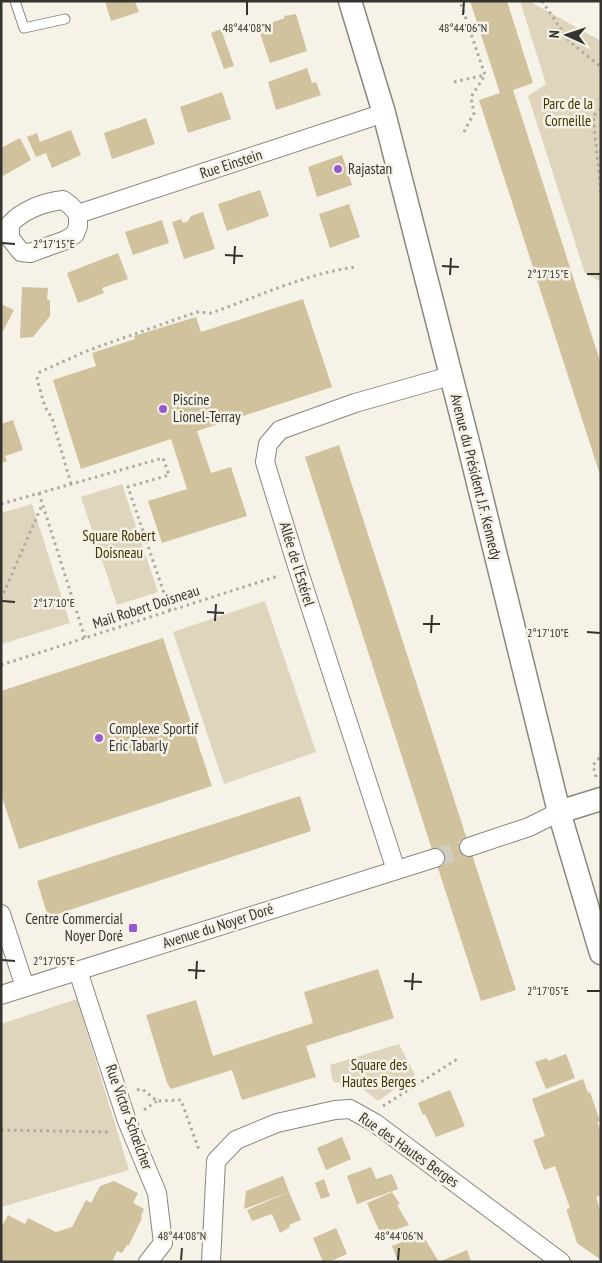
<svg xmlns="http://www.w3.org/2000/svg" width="602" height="1263" font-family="'PT Sans Narrow',sans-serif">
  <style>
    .green { fill: #ded5bc }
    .building { fill: #cfc29c }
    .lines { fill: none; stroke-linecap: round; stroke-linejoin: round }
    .minor-tunnel { stroke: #cfccc2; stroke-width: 18; stroke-dasharray: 18 9; stroke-linecap: butt }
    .service-casing { stroke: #8a877c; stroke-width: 11 }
    .minor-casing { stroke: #8a877c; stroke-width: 20 }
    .tertiary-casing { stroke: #8a877c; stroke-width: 25 }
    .path { stroke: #adaaa2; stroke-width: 3; stroke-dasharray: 2.5 4; stroke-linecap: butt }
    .service { stroke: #fff; stroke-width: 9 }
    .minor { stroke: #fff; stroke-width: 18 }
    .tertiary { stroke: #fff; stroke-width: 22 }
    .ticks { fill: none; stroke: #34332f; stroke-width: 2 }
    .poi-dot { fill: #9659d0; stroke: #f6f2e7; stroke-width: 2 }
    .labels { text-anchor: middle; stroke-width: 5; stroke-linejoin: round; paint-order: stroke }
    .park-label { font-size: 15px; fill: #413201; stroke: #f6f2e7 }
    .street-label { font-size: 15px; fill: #34332f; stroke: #f6f2e7 }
    .poi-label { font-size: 15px; fill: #34332f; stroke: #f6f2e7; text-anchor: start }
    .ticks-label { font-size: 12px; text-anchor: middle; fill: #34332f; stroke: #f6f2e7; stroke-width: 5; stroke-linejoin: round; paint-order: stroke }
  </style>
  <rect width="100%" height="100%" fill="#f6f2e7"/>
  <g class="green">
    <polygon points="520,1 529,1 601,41 601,282 585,273 528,96 546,84"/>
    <polygon points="122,484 158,592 117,605 81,497"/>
    <polygon points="32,504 70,623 2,644 1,513"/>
    <polygon points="265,601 316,752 224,784 173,632"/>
    <polygon points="77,999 129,1170 1,1207 1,1024"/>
    <polygon points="399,1044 415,1075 378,1101 358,1085 333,1082 330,1065"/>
  </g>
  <g class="building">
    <polygon points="105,1 135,1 139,12 111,21"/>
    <polygon points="470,1 507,1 533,83 513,90 601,364 601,478 479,100 500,93"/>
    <polygon points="296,14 307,51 270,63 258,27 285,18 284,16"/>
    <polygon points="221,29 234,66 224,69 211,33"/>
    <polygon points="307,68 312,83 316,82 321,95 276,110 268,82"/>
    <polygon points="222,92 231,119 188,133 180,107"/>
    <polygon points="146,118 155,144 112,159 104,133"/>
    <polygon points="71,130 81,155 52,168 46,153 36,157 27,137 37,133 40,142"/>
    <polygon points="20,138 31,160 1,177 1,148"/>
    <polygon points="342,155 352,185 317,197 308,167"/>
    <polygon points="260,190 269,216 227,231 218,204"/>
    <polygon points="349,204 360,237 330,248 319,214"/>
    <polygon points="203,212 215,249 184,259 172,222 181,219 183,223 188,221 191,216"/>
    <polygon points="162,220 169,243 133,255 125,232"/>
    <polygon points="118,253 128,279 102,288 104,293 78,303 67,273"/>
    <polygon points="22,287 48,288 47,300 50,300 50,316 33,337 20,338"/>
    <polygon points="303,299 332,387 197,431 211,473 231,467 247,516 162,543 148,501 187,489 171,439 81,469 53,380 96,366 92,353 135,339 134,336 196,317 201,332"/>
    <polygon points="1,304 14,310 1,335"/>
    <polygon points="13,420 23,450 5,456 7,461 1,463 1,424"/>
    <polygon points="339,445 516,990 481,1001 305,457"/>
    <polygon points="163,638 212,786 19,849 1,794 1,691"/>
    <polygon points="300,796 311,831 48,917 37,881"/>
    <polygon points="378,969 394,1018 306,1046 316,1077 242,1100 232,1070 171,1089 167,1083 146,1015 196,1000 213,1056 313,1023 304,992"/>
    <polygon points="566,1054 575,1078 546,1089 535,1062 547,1058 548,1061"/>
    <polygon points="583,1079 588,1093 590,1092 600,1121 597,1122 601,1132 601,1195 596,1197 601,1213 601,1260 577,1243 567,1211 567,1209 570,1208 555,1166 544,1170 533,1140 545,1136 532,1099"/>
    <polygon points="450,1090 465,1126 436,1137 425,1114 423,1115 418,1103"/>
    <polygon points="342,1137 351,1159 326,1170 317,1148"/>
    <polygon points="371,1167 376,1179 392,1174 398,1189 357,1204 347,1176"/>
    <polygon points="283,1176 289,1192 244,1209 246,1191"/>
    <polygon points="324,1179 330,1196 321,1199 315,1183"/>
    <polygon points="114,1181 138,1193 133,1203 144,1209 141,1216 142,1218 129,1245 127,1245 122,1253 117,1251 112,1262 1,1262 1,1223 3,1224 8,1215 25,1224 28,1218 56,1232 72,1227 86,1200 91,1203 100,1186"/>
    <polygon points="289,1192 301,1220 289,1225 290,1227 280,1233 272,1214 252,1221 247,1210"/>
    <polygon points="392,1192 400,1204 397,1205 409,1225 381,1235 367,1203"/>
    <polygon points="336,1228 347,1254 329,1262 323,1262 313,1238"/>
    <polygon points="422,1234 439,1262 398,1262 392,1246"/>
    <polygon points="467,1250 471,1262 439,1262"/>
  </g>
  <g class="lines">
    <polyline class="minor-tunnel" points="435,858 469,847"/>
    <defs>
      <polyline id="service" points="15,1 24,28 65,19"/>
      <g id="minor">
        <path d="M63,200L71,206L78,214V226L75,234L66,240L30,253L21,252L10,238V224C23,210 44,202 63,200Z"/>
        <polyline points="78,214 384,113"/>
        <polyline points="469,847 529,827 559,812"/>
        <polyline points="396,870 298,569 265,462 268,444 280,430 355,403 450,376"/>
        <polyline points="1,914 25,987"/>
        <polyline points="78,971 127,1121 157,1193 163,1243 148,1262"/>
        <polyline points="1,995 435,858"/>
        <polyline points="211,1262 216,1161 236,1140 277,1123 335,1110 350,1109 375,1123 561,1262"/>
      </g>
      <g id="tertiary">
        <polyline points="350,1 384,113 468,442 559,812 601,953"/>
        <polyline points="559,812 601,799"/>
      </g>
    </defs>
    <use href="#service" class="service-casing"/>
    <use href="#minor" class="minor-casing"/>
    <use href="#tertiary" class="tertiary-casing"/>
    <g class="path">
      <polyline points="542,1 569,41 601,67"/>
      <polyline points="454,82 485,75 460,1"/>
      <polyline points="601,109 593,116 601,192"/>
      <polyline points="464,132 474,113 471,97 485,75"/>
      <polyline points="1,400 2,400"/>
      <path d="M71,484L52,418L45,407L37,379L40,372L89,350L197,312L211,313C257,297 305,274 355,267"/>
      <polyline points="39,493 85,638"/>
      <polyline points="1,504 163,458 169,475 128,487 170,611"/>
      <polyline points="1,599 42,505"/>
      <polyline points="1,665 278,576"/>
      <polyline points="596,777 593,765 601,756"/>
      <polyline points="137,1090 142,1089 157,1101 181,1100 199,1150"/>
      <polyline points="383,1106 459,1058"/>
      <polyline points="144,1110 157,1101"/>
      <polyline points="1,1130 111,1132"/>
    </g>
    <use href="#service" class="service"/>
    <use href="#minor" class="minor"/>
    <use href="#tertiary" class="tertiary"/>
  </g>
  <path class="ticks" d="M247,15V2M463,15L464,2M2,243L15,244M225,255L243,256M234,264L235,246M442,266L459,267M587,274H600M450,275L451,258M2,601L15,602M207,612L224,613M215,621L216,604M423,624H440M587,632L600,633M431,633L432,615M2,960L15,961M188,970L205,971M196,979L197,961M404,981L422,982M412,990L413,973M587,991H600M181,1260L182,1248M398,1260L399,1248"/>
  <g class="poi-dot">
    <circle cx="338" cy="169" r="5"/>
    <circle cx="163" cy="409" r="5"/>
    <circle cx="99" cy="738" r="5"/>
    <rect x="128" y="923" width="10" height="10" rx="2.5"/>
  </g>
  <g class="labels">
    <g class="park-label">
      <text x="568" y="109">Parc de la<tspan x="568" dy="17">Corneille</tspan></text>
      <text x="119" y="541">Square Robert<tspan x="119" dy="17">Doisneau</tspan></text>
      <text x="379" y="1070">Square des<tspan x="379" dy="17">Hautes Berges</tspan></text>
    </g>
    <g class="street-label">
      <text transform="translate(231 164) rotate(-18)" y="5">Rue Einstein</text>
      <text transform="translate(476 477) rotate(76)" y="5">Avenue du Président J.F. Kennedy</text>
      <text transform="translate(297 564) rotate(73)" y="5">Allée de l'Estérel</text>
      <text transform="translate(146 607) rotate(-18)" y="5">Mail Robert Doisneau</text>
      <text transform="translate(218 926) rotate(-18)" y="5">Avenue du Noyer Doré</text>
      <text transform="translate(129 1117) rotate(70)" y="5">Rue Victor Schœlcher</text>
      <text transform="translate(409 1150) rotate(35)" y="5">Rue des Hautes Berges</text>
    </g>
    <g class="poi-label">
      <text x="348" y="174">Rajastan</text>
      <text x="173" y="405">Piscine<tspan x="173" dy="17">Lionel-Terray</tspan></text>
      <text x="109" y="734">Complexe Sportif<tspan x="109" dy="17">Eric Tabarly</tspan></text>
      <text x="123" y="924" text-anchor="end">Centre Commercial<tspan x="123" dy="17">Noyer Doré</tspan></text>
    </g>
  </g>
  <g class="ticks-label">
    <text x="247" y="32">48°44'08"N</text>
    <text x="463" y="32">48°44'06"N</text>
    <text x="54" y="248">2°17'15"E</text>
    <text x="548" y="278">2°17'15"E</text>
    <text x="54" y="607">2°17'10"E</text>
    <text x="548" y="637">2°17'10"E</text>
    <text x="54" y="965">2°17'05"E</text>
    <text x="548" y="995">2°17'05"E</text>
    <text x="182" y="1240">48°44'08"N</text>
    <text x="399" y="1240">48°44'06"N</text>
  </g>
  <rect width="602" height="1263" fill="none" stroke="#34332f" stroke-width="5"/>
  <g transform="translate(567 35) rotate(273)" stroke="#f6f2e7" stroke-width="4" paint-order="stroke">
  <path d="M0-4L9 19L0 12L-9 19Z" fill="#34332f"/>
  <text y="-8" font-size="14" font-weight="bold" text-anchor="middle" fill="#34332f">N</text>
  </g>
</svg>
